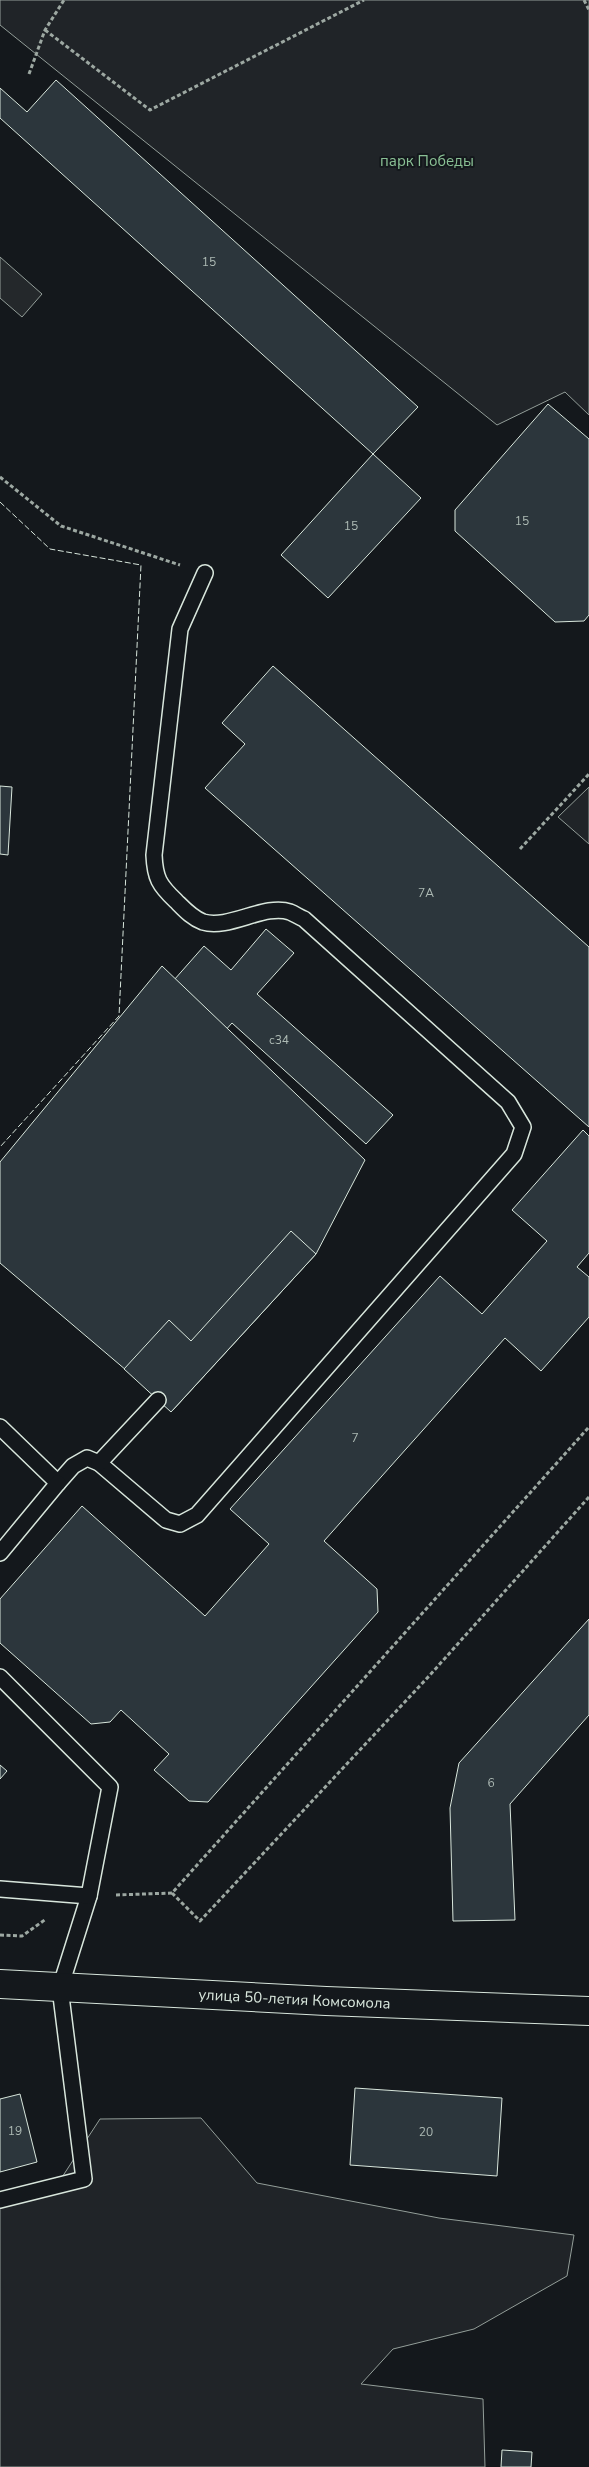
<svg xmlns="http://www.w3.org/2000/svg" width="589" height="2467" font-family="'Nunito Sans',sans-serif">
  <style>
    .green { fill: #202428; stroke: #939e99 }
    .parking { fill: #24282b; stroke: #939e99 }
    .building { fill: #2c363c; stroke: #d8e6dc }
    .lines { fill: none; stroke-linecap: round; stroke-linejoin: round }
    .lane-casing { stroke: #d8e6dc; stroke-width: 18 }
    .street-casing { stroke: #d8e6dc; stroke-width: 30 }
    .path { stroke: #9da8a2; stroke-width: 3; stroke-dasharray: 4 2.5; stroke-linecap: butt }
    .lane { stroke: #14181c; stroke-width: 15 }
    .street { stroke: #14181c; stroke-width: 28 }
    .fence { stroke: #d8e6dc; stroke-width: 1; stroke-dasharray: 6 2.5; stroke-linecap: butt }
    .labels { text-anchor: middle; stroke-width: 4; stroke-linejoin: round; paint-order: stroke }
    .number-label { font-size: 12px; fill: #adbab4 }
    .park-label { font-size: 15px; fill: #8ac095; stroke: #14181c }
    .street-label { font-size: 15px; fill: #d8e6dc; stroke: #14181c }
  </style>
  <rect width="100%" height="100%" fill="#14181c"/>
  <g class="green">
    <polygon points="0,0 589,0 589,415 565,392 497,425 0,25"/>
    <polygon points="589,787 589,844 558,817"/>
    <polygon points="201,2118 257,2183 439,2218 574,2235 567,2276 474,2329 393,2349 361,2384 483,2399 485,2467 0,2467 0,2201 53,2191 100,2119"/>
  </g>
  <polygon class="parking" points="0,257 42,294 22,317 0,298"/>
  <g class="building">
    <polygon points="56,80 418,407 373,454 0,118 0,88 27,112"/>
    <polygon points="548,404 589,439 589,615 584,621 555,622 455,531 455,510"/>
    <polygon points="373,454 421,498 328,598 281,555"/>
    <polygon points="273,666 589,947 589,1127 205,788 245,744 222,723"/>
    <polygon points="0,786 12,787 8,855 0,854"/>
    <polygon points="266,929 294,953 257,994 393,1115 366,1144 232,1023 181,1080 154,1056 186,1021 159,997 204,946 231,970"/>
    <polygon points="162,966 365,1160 316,1254 173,1410 0,1263 0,1162"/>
    <polygon points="583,1130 589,1136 589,1253 577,1267 589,1277 589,1317 541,1371 505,1338 324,1541 377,1589 378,1612 208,1802 189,1801 154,1770 169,1754 121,1710 110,1722 91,1724 0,1643 0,1599 82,1506 205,1616 269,1544 230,1509 440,1276 482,1314 547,1241 512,1210"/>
    <polygon points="291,1231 316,1254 171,1412 124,1369 169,1320 191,1341"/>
    <polygon points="589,1619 589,1715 510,1804 515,1920 453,1921 450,1808 459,1763"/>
    <polygon points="0,1765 7,1771 0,1779"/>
    <polygon points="355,2088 502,2098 497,2176 350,2165"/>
    <polygon points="20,2094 37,2162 0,2172 0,2099"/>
    <polygon points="502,2450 532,2452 531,2467 501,2467"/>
  </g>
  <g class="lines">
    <defs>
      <g id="lane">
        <path d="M0,1427L58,1483L73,1466L87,1458L99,1463L166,1520L180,1524L197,1515L514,1154L523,1127L508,1102L304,919C299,917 295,914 290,912C265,903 229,930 203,922C192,918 184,909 176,901C159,885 155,878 154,855L180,629L205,573"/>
        <polyline points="99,1463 158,1400"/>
        <polyline points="0,1553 58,1483"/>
        <polyline points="0,1677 110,1787 89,1896 60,1988 84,2179 0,2200"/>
        <polyline points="0,1889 89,1896"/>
      </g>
      <g id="street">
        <path id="s1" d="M0,1984L326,2001L589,2011"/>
      </g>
    </defs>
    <use href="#lane" class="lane-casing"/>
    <use href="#street" class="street-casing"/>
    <g class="path">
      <polyline points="584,0 589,10"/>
      <polyline points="45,30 150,110 364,0"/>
      <polyline points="29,74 45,30 64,0"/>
      <polyline points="0,477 61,526 180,565"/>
      <polyline points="520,849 589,774"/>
      <polyline points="172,1893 200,1921 430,1675 589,1497"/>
      <polyline points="116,1895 172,1893 589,1427"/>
      <polyline points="0,1935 22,1936 46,1919"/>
    </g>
    <use href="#lane" class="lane"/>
    <use href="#street" class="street"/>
    <polyline class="fence" points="0,502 50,549 141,565 119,1016 0,1147"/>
  </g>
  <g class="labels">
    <g class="number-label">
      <text x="209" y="266">15</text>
      <text x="522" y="525">15</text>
      <text x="351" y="530">15</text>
      <text x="426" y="897">7А</text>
      <text x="279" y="1044">с34</text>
      <text x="355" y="1442">7</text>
      <text x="491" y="1787">6</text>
      <text x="15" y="2135">19</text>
      <text x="426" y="2136">20</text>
    </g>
    <g class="park-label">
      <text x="427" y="166">парк Победы</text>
    </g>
    <g class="street-label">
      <text dy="5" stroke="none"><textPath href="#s1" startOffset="295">улица 50-летия Комсомола</textPath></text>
    </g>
  </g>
</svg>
